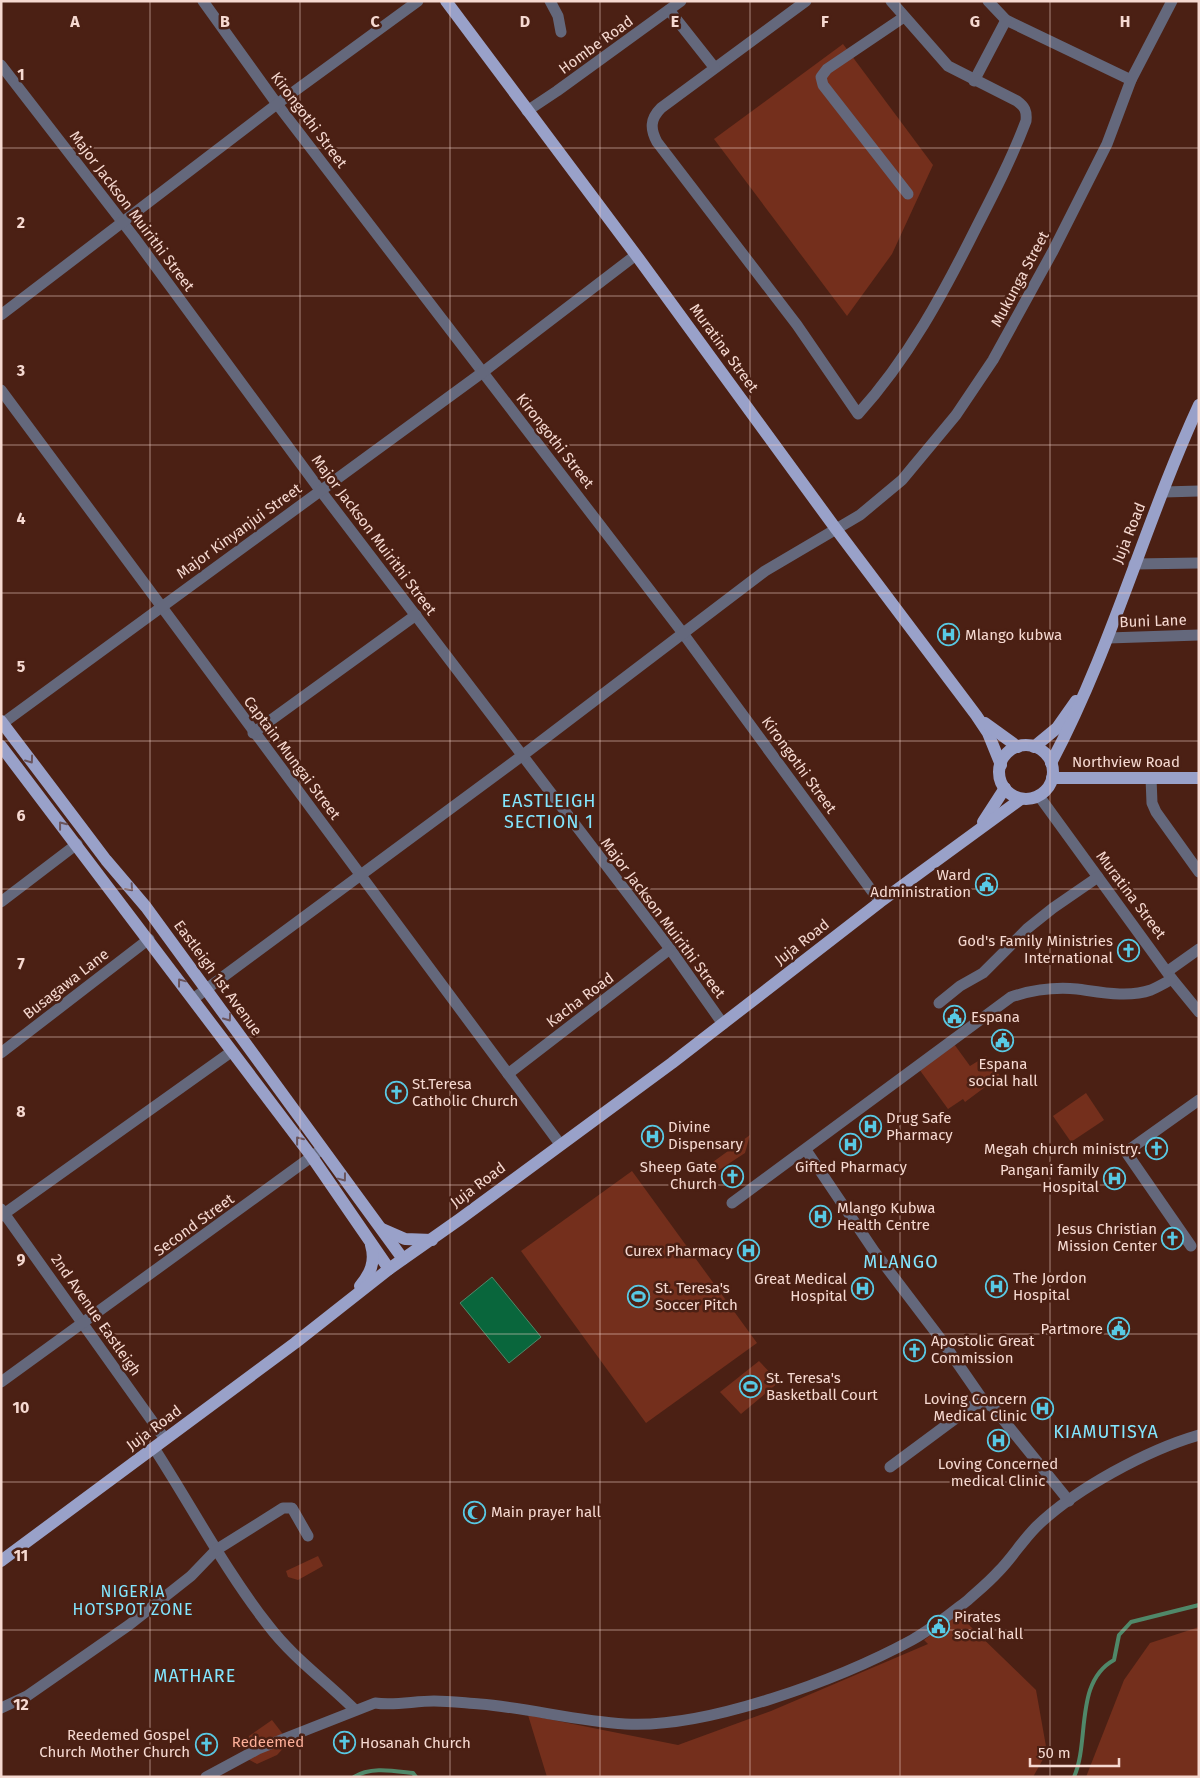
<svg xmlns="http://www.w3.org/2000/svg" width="1200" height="1778" font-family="'Fira Sans',sans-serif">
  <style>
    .green { fill: #742f1c }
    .water { fill: #09663c; stroke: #508869 }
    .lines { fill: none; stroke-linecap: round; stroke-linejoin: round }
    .stream { stroke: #508869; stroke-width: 4 }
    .minor { stroke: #64687c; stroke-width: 11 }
    .major { stroke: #99a1c9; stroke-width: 12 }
    .oneway { stroke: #6a545c }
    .grid { fill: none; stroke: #f6d9d1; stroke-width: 1; stroke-opacity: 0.55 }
    .labels { text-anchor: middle; stroke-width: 5; stroke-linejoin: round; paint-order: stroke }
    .street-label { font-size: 15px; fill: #f6d9d1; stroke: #4b2014 }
    .poi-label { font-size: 15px; fill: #f6d9d1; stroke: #4b2014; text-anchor: start }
    .park-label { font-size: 15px; fill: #fcaf99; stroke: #4b2014 }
    .neighbourhood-label { font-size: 16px; letter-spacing: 1px; fill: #82e6ff; stroke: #4b2014 }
    .quarter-label { font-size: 18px; letter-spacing: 1px; fill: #82e6ff; stroke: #4b2014 }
    .grid-label { font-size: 16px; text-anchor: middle; font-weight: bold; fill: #f6d9d1; stroke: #4b2014; stroke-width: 5; stroke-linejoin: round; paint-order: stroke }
  </style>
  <rect width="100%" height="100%" fill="#4b2014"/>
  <g class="green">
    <polygon points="843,44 933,165 892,254 847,316 714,139"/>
    <polygon points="954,1044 970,1066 986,1056 1000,1076 965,1102 963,1099 948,1109 919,1069"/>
    <polygon points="1086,1093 1104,1120 1071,1142 1053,1116"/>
    <polygon points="750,1135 745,1153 719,1170 702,1170"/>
    <polygon points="632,1171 757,1343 646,1423 521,1251"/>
    <polygon points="759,1361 779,1382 741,1414 720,1392"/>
    <polygon points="318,1556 323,1566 298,1580 288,1577 286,1571"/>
    <polygon points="962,1612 970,1626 1036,1690 1047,1752 1033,1777 547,1777 528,1715 678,1745 771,1711 928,1644 924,1640"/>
    <polygon points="1199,1627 1199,1777 1086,1777 1124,1680 1150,1643"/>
    <polygon points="272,1720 289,1742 277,1755 257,1764 246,1758 249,1736"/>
  </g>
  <polygon class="water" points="492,1277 541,1337 509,1363 460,1303"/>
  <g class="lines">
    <g class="stream">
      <path d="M354,1777C370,1766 395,1771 413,1773L416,1777"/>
      <path d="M1074,1777C1090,1741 1074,1682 1114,1660L1119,1635L1131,1622L1199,1605"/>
    </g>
    <g class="minor">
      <polyline points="203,1 277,104 682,632 880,902"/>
      <polyline points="550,1 558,16 561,32"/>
      <path d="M806,1L661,108C650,119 650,129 657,142L797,325L858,414C908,359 943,294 976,228C994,193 1012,158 1026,121C1027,111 1025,107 1017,101L948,66L891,1"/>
      <polyline points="988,1 1006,20 1131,80"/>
      <polyline points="669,10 714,67"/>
      <polyline points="904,17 827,69 821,77 823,85 908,194"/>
      <polyline points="1,65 134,237 320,490 670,949 723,1024"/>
      <polyline points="974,81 1006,20"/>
      <polyline points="527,111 557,91 681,1"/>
      <polyline points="1,315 277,104 418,1"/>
      <polyline points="1,390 560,1144"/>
      <polyline points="1164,492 1199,491"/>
      <polyline points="1134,564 1199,563"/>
      <polyline points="1108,638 1199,635"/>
      <polyline points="3,723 483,372 636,255"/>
      <polyline points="253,733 416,615"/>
      <polyline points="1151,778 1152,803 1156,812 1199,872"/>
      <polyline points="1039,796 1172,979 1199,1012"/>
      <polyline points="1,902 77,844"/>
      <polyline points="1168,971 1199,949"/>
      <polyline points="193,999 523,755 765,571 860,515 902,480 956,415 993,360 1053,251 1107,144 1131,80 1172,1"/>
      <polyline points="939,1003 960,986 983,973 1028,928 1053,908 1098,877"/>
      <polyline points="1,1053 149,939"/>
      <polyline points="508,1074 670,949"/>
      <polyline points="806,1150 874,1251 940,1338 985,1403"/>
      <path d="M732,1203L1011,997C1032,990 1055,987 1077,989C1100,992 1128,998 1151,990C1158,987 1165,983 1172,979"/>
      <polyline points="1,1209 165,1439"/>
      <polyline points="1,1216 231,1052"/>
      <polyline points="1191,1246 1126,1152 1199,1100"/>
      <polyline points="1,1382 318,1152"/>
      <path d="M154,1448C192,1507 225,1570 268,1625C293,1658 326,1681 355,1710"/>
      <polyline points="890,1467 975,1404 985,1403 993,1407 1069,1501"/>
      <polyline points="1,1708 27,1696 129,1625 191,1576 216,1550 283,1508 292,1508 308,1536"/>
      <path d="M206,1777L258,1749L375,1703C395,1706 414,1701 434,1701C449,1701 465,1703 480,1704C528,1708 576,1721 625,1724C707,1729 840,1679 912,1640C932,1629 950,1614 968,1600C978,1591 989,1582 998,1572C1012,1558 1022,1541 1036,1527C1075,1489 1147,1450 1199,1435"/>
    </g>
    <g class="major">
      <polyline points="446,1 636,255 836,529 976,715 988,733 1001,765"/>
      <polyline points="1,721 106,860 146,907 403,1259"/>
      <polyline points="985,723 1018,747"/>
      <circle cx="1026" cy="772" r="27"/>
      <polyline points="1,746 312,1157 389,1269"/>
      <polyline points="1034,747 1057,728 1076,701"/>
      <path d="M1051,763C1112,648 1145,522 1199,405"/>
      <polyline points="1052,778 1199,778"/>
      <polyline points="983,822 1005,788"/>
      <polyline points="382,1229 405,1239 432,1240"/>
      <path d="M360,1286C370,1274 376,1262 371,1245"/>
      <polyline points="1,1561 295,1343 389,1269 460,1219 672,1063 880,902 1021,799"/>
    </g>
  </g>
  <defs><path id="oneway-chevron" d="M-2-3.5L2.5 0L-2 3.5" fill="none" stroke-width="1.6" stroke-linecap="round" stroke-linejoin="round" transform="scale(1.25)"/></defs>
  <g class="oneway">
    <use href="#oneway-chevron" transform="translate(30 760) rotate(54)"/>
    <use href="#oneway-chevron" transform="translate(62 825) rotate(-128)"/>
    <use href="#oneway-chevron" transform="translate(130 888) rotate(49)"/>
    <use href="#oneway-chevron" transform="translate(181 982) rotate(-127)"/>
    <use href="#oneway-chevron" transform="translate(228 1018) rotate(54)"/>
    <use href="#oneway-chevron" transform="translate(299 1140) rotate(-128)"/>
    <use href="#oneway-chevron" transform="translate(343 1178) rotate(53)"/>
  </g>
  <path class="grid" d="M150,1V1777M300,1V1777M450,1V1777M600,1V1777M750,1V1777M900,1V1777M1050,1V1777M1,148H1199M1,296H1199M1,445H1199M1,593H1199M1,741H1199M1,889H1199M1,1037H1199M1,1185H1199M1,1334H1199M1,1482H1199M1,1630H1199"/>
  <defs>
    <symbol id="hospital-ring" viewBox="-11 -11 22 22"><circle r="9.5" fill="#4b2014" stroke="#58c9e4" stroke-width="1.5"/><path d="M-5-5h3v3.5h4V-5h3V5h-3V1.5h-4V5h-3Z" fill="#58c9e4"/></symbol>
    <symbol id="civic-ring" viewBox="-11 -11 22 22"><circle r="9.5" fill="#4b2014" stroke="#58c9e4" stroke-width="1.5"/><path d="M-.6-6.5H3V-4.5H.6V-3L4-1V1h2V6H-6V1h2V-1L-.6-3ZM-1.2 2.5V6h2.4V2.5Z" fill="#58c9e4"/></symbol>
    <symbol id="church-ring" viewBox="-11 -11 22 22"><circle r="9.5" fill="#4b2014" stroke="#58c9e4" stroke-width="1.5"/><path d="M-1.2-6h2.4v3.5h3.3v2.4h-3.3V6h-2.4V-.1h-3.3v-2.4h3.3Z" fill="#58c9e4"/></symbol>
    <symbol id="stadium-ring" viewBox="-11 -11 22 22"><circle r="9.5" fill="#4b2014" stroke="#58c9e4" stroke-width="1.5"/><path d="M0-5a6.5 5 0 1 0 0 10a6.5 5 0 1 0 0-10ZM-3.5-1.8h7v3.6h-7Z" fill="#58c9e4"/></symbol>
    <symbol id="mosque-ring" viewBox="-11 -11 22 22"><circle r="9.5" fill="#4b2014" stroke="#58c9e4" stroke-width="1.5"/><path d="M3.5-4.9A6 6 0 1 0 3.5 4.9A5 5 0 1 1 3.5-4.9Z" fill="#58c9e4"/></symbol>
  </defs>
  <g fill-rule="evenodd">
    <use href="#hospital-ring" x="936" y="622" width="25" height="25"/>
    <use href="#civic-ring" x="974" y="872" width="25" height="25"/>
    <use href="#church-ring" x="1116" y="938" width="25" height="25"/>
    <use href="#civic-ring" x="942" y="1004" width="25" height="25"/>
    <use href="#civic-ring" x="990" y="1028" width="25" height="25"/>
    <use href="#church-ring" x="384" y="1080" width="25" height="25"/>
    <use href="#hospital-ring" x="858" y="1114" width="25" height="25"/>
    <use href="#hospital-ring" x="640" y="1124" width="25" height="25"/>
    <use href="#hospital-ring" x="838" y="1132" width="25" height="25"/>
    <use href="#church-ring" x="1144" y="1136" width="25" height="25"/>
    <use href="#church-ring" x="720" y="1164" width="25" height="25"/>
    <use href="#hospital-ring" x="1102" y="1166" width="25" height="25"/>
    <use href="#hospital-ring" x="808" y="1204" width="25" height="25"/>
    <use href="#church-ring" x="1160" y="1226" width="25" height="25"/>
    <use href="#hospital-ring" x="736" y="1238" width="25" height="25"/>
    <use href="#hospital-ring" x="984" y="1274" width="25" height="25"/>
    <use href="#hospital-ring" x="850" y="1276" width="25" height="25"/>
    <use href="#stadium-ring" x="626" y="1284" width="25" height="25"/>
    <use href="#civic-ring" x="1106" y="1316" width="25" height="25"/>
    <use href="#church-ring" x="902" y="1338" width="25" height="25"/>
    <use href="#stadium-ring" x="738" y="1374" width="25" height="25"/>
    <use href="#hospital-ring" x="1030" y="1396" width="25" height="25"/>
    <use href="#hospital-ring" x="986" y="1428" width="25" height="25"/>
    <use href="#mosque-ring" x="462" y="1500" width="25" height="25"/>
    <use href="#civic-ring" x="926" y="1614" width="25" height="25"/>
    <use href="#church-ring" x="332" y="1730" width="25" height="25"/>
    <use href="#church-ring" x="194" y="1732" width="25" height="25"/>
  </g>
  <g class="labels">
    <g class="street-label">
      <text transform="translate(596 45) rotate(-36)" y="5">Hombe Road</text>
      <text transform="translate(309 120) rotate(53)" y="5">Kirongothi Street</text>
      <text transform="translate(132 211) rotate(53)" y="5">Major Jackson Muirithi Street</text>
      <text transform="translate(1020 279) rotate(-62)" y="5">Mukunga Street</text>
      <text transform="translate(724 348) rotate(54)" y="5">Muratina Street</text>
      <text transform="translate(555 441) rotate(52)" y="5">Kirongothi Street</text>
      <text transform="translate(239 531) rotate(-36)" y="5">Major Kinyanjui Street</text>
      <text transform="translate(1129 533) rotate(-68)" y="5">Juja Road</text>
      <text transform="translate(374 535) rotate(53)" y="5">Major Jackson Muirithi Street</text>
      <text transform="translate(1153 621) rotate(-2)" y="5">Buni Lane</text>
      <text transform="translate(292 758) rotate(53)" y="5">Captain Mungai Street</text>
      <text x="1126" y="767">Northview Road</text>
      <text transform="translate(799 765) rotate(54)" y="5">Kirongothi Street</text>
      <text transform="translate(1131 895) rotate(53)" y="5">Muratina Street</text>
      <text transform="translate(663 918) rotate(53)" y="5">Major Jackson Muirithi Street</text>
      <text transform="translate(802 942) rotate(-38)" y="5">Juja Road</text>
      <text transform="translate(218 978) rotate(54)" y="5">Eastleigh 1st Avenue</text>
      <text transform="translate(66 984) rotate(-38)" y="5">Busagawa Lane</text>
      <text transform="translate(580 1000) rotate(-37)" y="5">Kacha Road</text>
      <text transform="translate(478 1185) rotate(-37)" y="5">Juja Road</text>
      <text transform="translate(194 1225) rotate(-36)" y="5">Second Street</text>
      <text transform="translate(96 1315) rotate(55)" y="5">2nd Avenue Eastleigh</text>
      <text transform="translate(154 1428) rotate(-37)" y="5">Juja Road</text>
    </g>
    <g class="poi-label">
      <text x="965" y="640">Mlango kubwa</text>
      <text x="971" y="880" text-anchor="end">Ward<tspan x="971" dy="17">Administration</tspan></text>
      <text x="1113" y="946" text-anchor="end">God's Family Ministries<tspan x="1113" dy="17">International</tspan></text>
      <text x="971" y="1022">Espana</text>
      <text x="1003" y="1069" text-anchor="middle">Espana<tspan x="1003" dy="17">social hall</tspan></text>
      <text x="412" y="1089">St.Teresa<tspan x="412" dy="17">Catholic Church</tspan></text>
      <text x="886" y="1123">Drug Safe<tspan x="886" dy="17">Pharmacy</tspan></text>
      <text x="668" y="1132">Divine<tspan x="668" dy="17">Dispensary</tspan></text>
      <text x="1141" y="1154" text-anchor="end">Megah church ministry.</text>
      <text x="717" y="1172" text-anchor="end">Sheep Gate<tspan x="717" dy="17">Church</tspan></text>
      <text x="851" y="1172" text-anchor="middle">Gifted Pharmacy</text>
      <text x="1099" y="1175" text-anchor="end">Pangani family<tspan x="1099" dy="17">Hospital</tspan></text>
      <text x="837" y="1213">Mlango Kubwa<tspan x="837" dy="17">Health Centre</tspan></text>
      <text x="1157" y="1234" text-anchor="end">Jesus Christian<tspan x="1157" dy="17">Mission Center</tspan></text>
      <text x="733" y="1256" text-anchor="end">Curex Pharmacy</text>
      <text x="1013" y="1283">The Jordon<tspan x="1013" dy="17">Hospital</tspan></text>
      <text x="847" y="1284" text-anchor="end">Great Medical<tspan x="847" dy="17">Hospital</tspan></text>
      <text x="655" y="1293">St. Teresa's<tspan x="655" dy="17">Soccer Pitch</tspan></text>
      <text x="1103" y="1334" text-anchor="end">Partmore</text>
      <text x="931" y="1346">Apostolic Great<tspan x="931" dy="17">Commission</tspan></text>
      <text x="766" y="1383">St. Teresa's<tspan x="766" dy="17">Basketball Court</tspan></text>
      <text x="1027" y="1404" text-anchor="end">Loving Concern<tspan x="1027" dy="17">Medical Clinic</tspan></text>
      <text x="998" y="1469" text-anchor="middle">Loving Concerned<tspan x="998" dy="17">medical Clinic</tspan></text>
      <text x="491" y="1517">Main prayer hall</text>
      <text x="954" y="1622">Pirates<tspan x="954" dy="17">social hall</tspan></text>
      <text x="190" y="1740" text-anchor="end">Reedemed Gospel<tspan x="190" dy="17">Church Mother Church</tspan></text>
      <text x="360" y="1748">Hosanah Church</text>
    </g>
    <g class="park-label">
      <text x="268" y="1747">Redeemed</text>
    </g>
    <g class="neighbourhood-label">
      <text x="133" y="1597">NIGERIA<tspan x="133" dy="18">HOTSPOT ZONE</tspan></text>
    </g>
    <g class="quarter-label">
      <text x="549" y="807">EASTLEIGH<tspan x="549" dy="21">SECTION 1</tspan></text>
      <text x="901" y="1268">MLANGO</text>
      <text x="1106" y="1438">KIAMUTISYA</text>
      <text x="195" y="1682">MATHARE</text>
    </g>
  </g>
  <g class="grid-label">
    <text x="75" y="27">A</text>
    <text x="225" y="27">B</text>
    <text x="375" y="27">C</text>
    <text x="525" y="27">D</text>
    <text x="675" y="27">E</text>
    <text x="825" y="27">F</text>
    <text x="975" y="27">G</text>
    <text x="1125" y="27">H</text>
    <text x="21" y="80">1</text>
    <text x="21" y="228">2</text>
    <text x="21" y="376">3</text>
    <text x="21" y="524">4</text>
    <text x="21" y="672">5</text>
    <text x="21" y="821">6</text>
    <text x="21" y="969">7</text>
    <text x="21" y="1117">8</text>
    <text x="21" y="1265">9</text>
    <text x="21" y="1413">10</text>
    <text x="21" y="1561">11</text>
    <text x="21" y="1710">12</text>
  </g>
  <rect width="1200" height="1778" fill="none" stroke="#f6d9d1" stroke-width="5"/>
  <path d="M1030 1758v8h89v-8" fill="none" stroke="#f6d9d1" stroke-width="2.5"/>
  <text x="1038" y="1758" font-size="15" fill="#f6d9d1" stroke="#4b2014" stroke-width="4" paint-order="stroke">50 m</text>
</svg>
